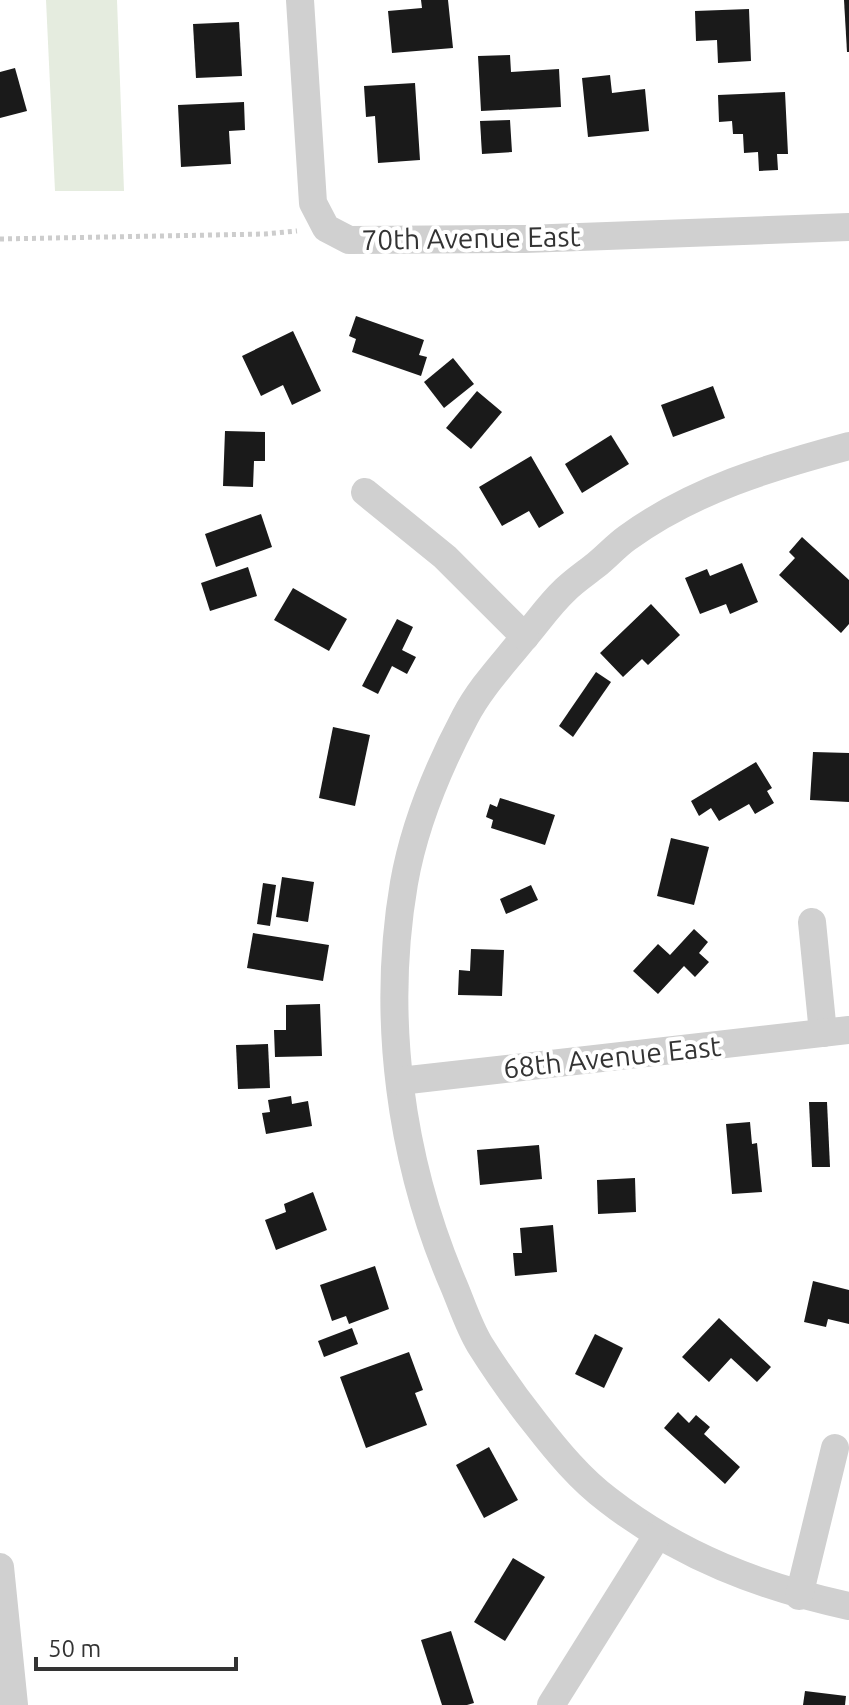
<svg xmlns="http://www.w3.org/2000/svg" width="849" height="1705" font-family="Ubuntu,sans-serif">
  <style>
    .green { fill: #e5ecdf }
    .building { fill: #1a1a1a }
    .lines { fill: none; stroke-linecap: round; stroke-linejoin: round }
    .path { stroke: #cdcdcd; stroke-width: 5; stroke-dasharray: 4 4; stroke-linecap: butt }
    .minor { stroke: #d0d0d0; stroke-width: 28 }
    .labels { text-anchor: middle; stroke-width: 8; stroke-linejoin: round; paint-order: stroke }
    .street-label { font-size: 28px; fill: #333; stroke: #fff }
  </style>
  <rect width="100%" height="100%" fill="#fff"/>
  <polygon class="green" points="46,0 117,0 124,191 55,191"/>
  <g class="building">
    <polygon points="421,0 448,0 453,48 392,53 388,11 422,8"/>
    <polygon points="844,0 849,0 849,52 847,52"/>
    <polygon points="749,9 751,61 718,63 717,40 696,41 695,11"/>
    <polygon points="239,22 242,76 196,78 193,24"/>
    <polygon points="510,55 511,72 559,69 561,107 481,111 478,56"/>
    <polygon points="15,68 27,111 0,118 0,72"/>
    <polygon points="610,75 612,93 645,89 649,131 588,137 582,78"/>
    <polygon points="415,83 420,160 378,163 375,116 366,117 364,86"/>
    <polygon points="785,92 788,154 777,154 778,170 759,171 758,152 744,153 743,134 733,134 732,121 719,122 718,95"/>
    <polygon points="244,102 245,130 229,131 231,164 181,167 178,105"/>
    <polygon points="510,120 512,152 482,154 480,121"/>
    <polygon points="356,316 424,340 419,355 427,357 421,376 352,352 356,339 349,336"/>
    <polygon points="293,331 321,391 292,405 283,385 261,396 242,356"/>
    <polygon points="453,358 474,384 444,408 424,382"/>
    <polygon points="713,386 725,418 673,437 661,405"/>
    <polygon points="477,391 502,412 471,449 446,428"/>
    <polygon points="225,431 265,432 265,461 254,461 253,487 223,486"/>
    <polygon points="611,435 629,464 582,493 565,464"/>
    <polygon points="531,456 564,513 539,528 529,511 502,526 479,487"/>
    <polygon points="261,514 272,547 216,567 205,534"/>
    <polygon points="802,537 849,580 849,624 841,633 779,575 795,558 789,552"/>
    <polygon points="742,563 758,602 730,614 726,604 700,614 685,578 707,569 710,576"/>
    <polygon points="248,567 257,596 210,611 201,583"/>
    <polygon points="293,588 347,619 329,651 274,620"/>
    <polygon points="651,604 680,635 648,665 642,659 623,677 600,653"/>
    <polygon points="397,619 413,627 402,650 416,657 407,674 392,666 378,694 362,686"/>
    <polygon points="596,672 611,682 573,737 559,726"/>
    <polygon points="333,727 370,735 355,806 319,798"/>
    <polygon points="813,752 849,753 849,802 810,800"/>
    <polygon points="756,762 772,788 767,791 774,803 755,814 749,804 719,821 711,808 699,816 691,801"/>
    <polygon points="500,798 555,815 545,845 491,828 493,820 486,817 490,804 497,807"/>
    <polygon points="671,838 709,847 694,905 657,896"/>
    <polygon points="282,877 314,882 308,922 276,917"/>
    <polygon points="263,883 276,885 270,926 257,924"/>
    <polygon points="531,885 538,900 506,914 500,899"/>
    <polygon points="694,929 708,942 699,953 709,962 695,977 684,966 658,994 633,971 658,944 670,955"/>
    <polygon points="253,933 329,945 323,981 247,968"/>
    <polygon points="471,949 504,950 502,996 458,995 459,970 470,971"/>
    <polygon points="320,1004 322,1056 275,1057 274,1030 286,1030 286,1005"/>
    <polygon points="268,1044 270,1088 238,1089 236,1045"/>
    <polygon points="291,1096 292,1104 308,1101 312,1126 266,1134 262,1113 270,1112 268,1100"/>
    <polygon points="809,1102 827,1102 830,1167 812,1167"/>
    <polygon points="750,1122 752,1144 757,1143 762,1192 732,1194 726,1124"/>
    <polygon points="539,1145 542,1179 480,1185 477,1150"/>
    <polygon points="635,1178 636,1212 598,1214 597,1180"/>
    <polygon points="313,1192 327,1230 276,1250 265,1220 286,1212 284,1204"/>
    <polygon points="553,1225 557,1272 515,1276 513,1253 522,1253 520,1228"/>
    <polygon points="375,1266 389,1309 349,1324 346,1316 332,1321 320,1285"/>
    <polygon points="813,1281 849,1290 849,1324 828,1319 826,1327 804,1322"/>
    <polygon points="719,1318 771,1367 757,1382 731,1358 709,1382 682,1357"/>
    <polygon points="352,1328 358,1344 324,1357 318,1341"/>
    <polygon points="595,1334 623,1348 604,1388 575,1374"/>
    <polygon points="409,1352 423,1390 415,1393 427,1425 366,1448 340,1377"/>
    <polygon points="678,1412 689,1423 696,1415 710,1427 704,1434 740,1467 725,1484 664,1428"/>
    <polygon points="489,1447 518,1500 484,1518 456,1465"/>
    <polygon points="513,1558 545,1577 505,1641 474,1622"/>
    <polygon points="451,1631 474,1703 467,1705 442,1705 421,1640"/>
    <polygon points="805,1691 846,1696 845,1705 803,1705"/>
  </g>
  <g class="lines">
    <polyline class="path" points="0,239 265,234 297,231"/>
    <g class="minor">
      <polyline points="300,0 313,203 326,228 349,240 525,239 849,227"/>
      <path d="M849,446C770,467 693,490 627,538C616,546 607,556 596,565C586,573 574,581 565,590C549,605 537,623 523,639C503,664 480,688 465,717C438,768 414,826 404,883C381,1017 400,1161 454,1286C462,1305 469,1327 480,1345C497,1372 516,1399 536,1424C557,1451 580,1479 608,1500C680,1556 761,1587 849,1606"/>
      <polyline points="365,492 445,557 525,637"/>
      <polyline points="812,922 823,1033"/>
      <polyline points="400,1081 849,1030"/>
      <polyline points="0,1567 14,1705"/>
      <polyline points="799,1596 835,1448"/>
      <polyline points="551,1705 657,1536"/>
    </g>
  </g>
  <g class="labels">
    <g class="street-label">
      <text transform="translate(471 238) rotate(-1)" y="10">70th Avenue East</text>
      <text transform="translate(612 1057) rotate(-6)" y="10">68th Avenue East</text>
    </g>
  </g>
  <path d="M36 1657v12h200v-12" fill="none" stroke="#333333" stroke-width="4"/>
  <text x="48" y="1657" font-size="24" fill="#333333" stroke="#ffffff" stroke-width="6" paint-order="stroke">50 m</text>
</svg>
